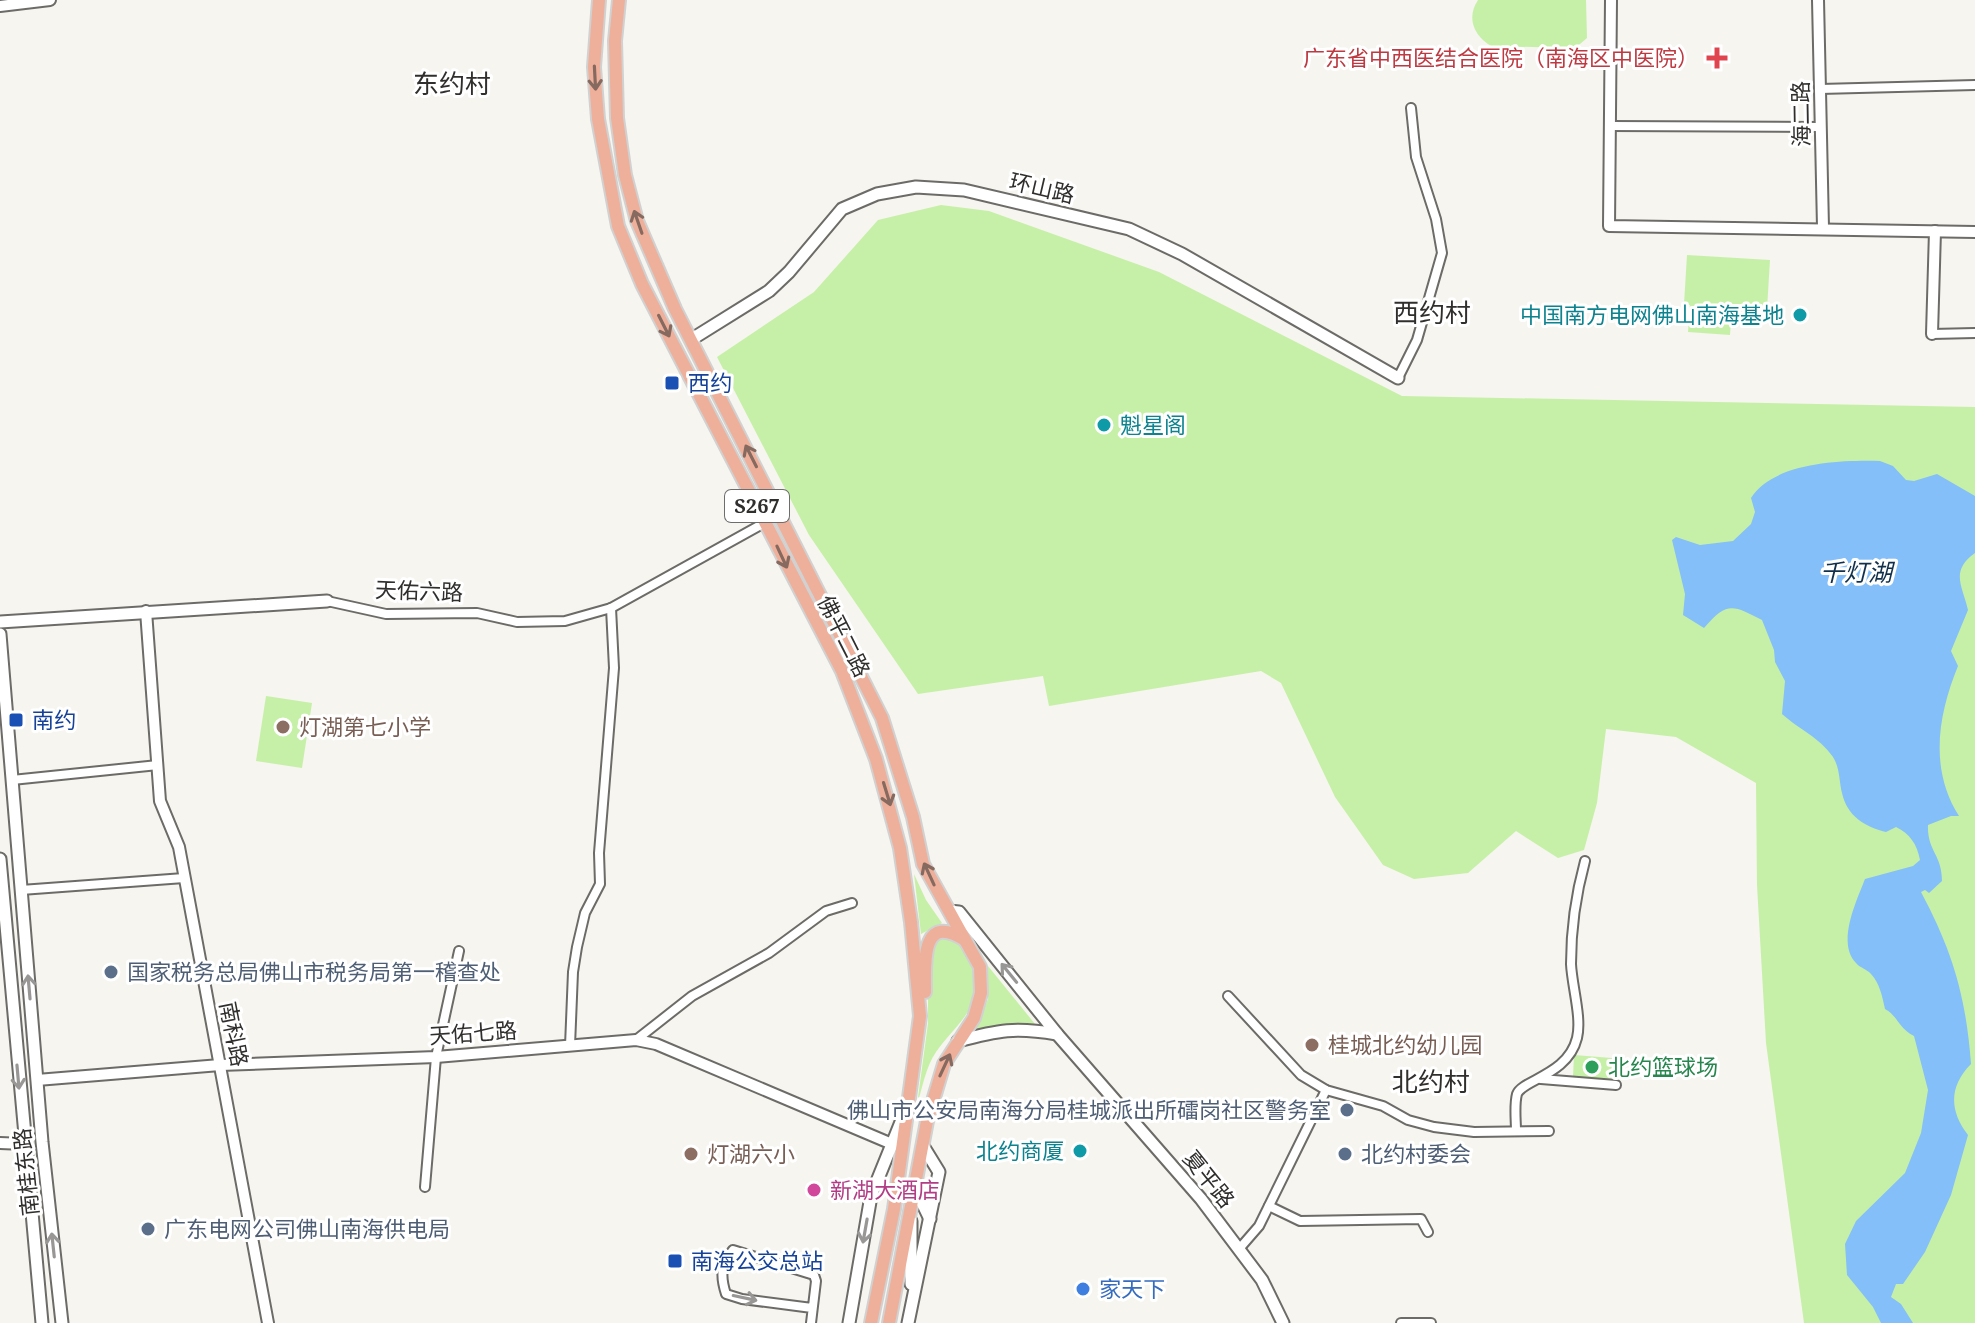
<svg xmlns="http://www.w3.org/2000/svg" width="1975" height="1323" font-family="'Noto Serif','Noto Sans SC',serif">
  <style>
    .green { fill: #c6f0a7 }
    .water { fill: #84bff9 }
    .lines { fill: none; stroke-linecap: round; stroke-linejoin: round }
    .minor-casing { stroke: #6c6b67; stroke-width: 12 }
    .tertiary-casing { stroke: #6c6b67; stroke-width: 14 }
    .secondary-casing { stroke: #6c6b67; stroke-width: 15 }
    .primary-casing { stroke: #d1d1d1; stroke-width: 16 }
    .minor { stroke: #fff; stroke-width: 8 }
    .tertiary { stroke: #fff; stroke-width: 10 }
    .secondary { stroke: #fff; stroke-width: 11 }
    .primary { stroke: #eeb09a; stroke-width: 12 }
    .oneway { stroke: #86695f }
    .oneway2 { stroke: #989796 }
    .health-dot { fill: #e0444e; stroke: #fff; stroke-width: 3 }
    .culture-dot { fill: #0f9aa8; stroke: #fff; stroke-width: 3 }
    .transit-dot { fill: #1a4fb4; stroke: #fff; stroke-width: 3 }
    .education-dot { fill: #8d6e63; stroke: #fff; stroke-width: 3 }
    .service-dot { fill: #5c6f8a; stroke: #fff; stroke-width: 3 }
    .leisure-dot { fill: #2e9e5b; stroke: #fff; stroke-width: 3 }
    .hotel-dot { fill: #d1479c; stroke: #fff; stroke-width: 3 }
    .shop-dot { fill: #3f7fe0; stroke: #fff; stroke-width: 3 }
    .labels { text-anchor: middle; stroke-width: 6; stroke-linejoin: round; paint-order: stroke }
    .shield { fill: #fff; stroke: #6e6d6d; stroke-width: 2 }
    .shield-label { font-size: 20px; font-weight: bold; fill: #302f2e }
    .health-label { font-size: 22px; fill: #be3a42; stroke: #fff; text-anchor: end }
    .street-label { font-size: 22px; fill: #302f2e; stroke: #fff }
    .culture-label { font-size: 22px; fill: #0d838f; stroke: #fff; text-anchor: end }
    .transit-label { font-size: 22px; fill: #164399; stroke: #fff; text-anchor: start }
    .education-label { font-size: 22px; fill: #785e54; stroke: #fff; text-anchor: start }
    .service-label { font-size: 22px; fill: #4e5e75; stroke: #fff; text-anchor: start }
    .leisure-label { font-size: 22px; fill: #27864d; stroke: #fff; text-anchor: start }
    .hotel-label { font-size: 22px; fill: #b23c85; stroke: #fff; text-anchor: start }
    .shop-label { font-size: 22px; fill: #366cbe; stroke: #fff; text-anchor: start }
    .water-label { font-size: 24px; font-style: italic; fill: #10304c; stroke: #fff }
    .quarter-label { font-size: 26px; fill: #302f2e; stroke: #fff }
  </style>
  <rect width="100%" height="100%" fill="#f6f5f0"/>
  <g class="green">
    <path d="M1478,0H1586L1587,38L1580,44L1568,48L1491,46C1474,36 1466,18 1478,0Z"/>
    <polygon points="941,205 989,211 1159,272 1402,396 1975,407 1975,1323 1804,1323 1766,1043 1757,885 1756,783 1676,737 1606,729 1597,803 1584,850 1558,858 1516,831 1468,873 1414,879 1383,865 1335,797 1281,683 1261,671 1049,706 1043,676 918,694 809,535 717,357 814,292 878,220"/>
    <polygon points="1687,255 1770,260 1767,309 1732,307 1730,335 1688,332 1690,305 1684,304"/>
    <polygon points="266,696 312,703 302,768 256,761"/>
    <polygon points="914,874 926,900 942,923 921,934"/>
    <path d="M952,936C962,943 965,949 970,960C991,1002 957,1022 936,1052C926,1066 922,1089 917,1105L928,1023V951L934,941Z"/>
    <polygon points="988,966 1035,1024 1001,1024 973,1033 988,999"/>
    <polygon points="1574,1055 1612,1058 1611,1079 1573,1077"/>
  </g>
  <path class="water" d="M1880,461L1893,466L1906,480L1914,481L1937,474L1975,496V553C1950,571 1962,585 1968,610L1951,651L1958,666C1938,715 1929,769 1959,816H1951L1928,825C1927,851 1942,854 1942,881L1929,893L1925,890L1921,892C1953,952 1966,997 1971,1064C1949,1086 1949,1111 1968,1135L1951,1195L1925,1252L1903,1284H1896L1891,1297L1901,1304L1913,1323H1881L1873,1307L1847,1275L1845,1244L1856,1221L1905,1173L1921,1133L1928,1090L1914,1036C1898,1028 1899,1017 1885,1009C1882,996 1880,984 1871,974C1867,969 1860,968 1856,963C1836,943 1857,900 1865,879L1913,866L1920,860C1917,844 1910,834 1896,827L1886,832C1865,827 1847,816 1842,793C1839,781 1840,768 1833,757C1818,736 1801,731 1782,714L1785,681L1775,662L1774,650L1762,620C1733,605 1727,601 1704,628L1683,615L1685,594L1672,540L1676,537L1700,545L1733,541L1751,524L1755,512L1751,498C1774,462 1841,460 1880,461Z"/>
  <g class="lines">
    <defs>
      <g id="minor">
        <polyline points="1820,89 1975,85"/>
        <polyline points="1610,126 1821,127"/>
        <polyline points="1932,334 1975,333"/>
        <polyline points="1398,378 1417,340 1442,253 1436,219 1416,157 1411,108"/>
        <polyline points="327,601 386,614 477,613 517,622 565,621 611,608 766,522"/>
        <polyline points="12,780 158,765"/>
        <polyline points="21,890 184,878"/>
        <polyline points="1228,996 1301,1075 1326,1090 1383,1106 1408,1120 1434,1127 1474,1132 1549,1131"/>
        <polyline points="636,1040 692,996 769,953 826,911 852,903"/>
        <polyline points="570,1046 573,972 577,947 585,913 600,884 599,853 614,668 611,608"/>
        <polyline points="1541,1079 1616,1085"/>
        <path d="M1516,1131C1516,1120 1514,1105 1517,1094C1522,1080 1568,1075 1577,1038C1582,1018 1572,986 1571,964C1571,930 1576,894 1585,861"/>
        <polyline points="425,1187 436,1057 459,951"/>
        <polyline points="1269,1206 1300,1221 1421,1219 1428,1232"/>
        <polyline points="1239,1249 1259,1226 1326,1090"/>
        <path d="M811,1323L816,1281L814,1275L733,1250C721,1264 720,1276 726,1294L742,1299L812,1308"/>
        <polyline points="1401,1323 1431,1323"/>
      </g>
      <g id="tertiary">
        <polyline points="1611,0 1609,226 1975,232"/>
        <polyline points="1818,0 1823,227"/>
        <polyline points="0,6 50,0"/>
        <polyline points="1932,334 1935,231"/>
        <polyline points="146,611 160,801 179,847 268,1323"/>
        <polyline points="37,1080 220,1065 436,1057 636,1040 656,1044 892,1144"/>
        <polyline points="0,1143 24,1144"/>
      </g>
      <g id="secondary">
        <polyline points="692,339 769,291 789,272 842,209 877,194 916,187 964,190 1129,229 1182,254 1398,378"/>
        <polyline points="0,622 327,601"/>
        <polyline points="0,634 42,1142 62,1323"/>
        <polyline points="0,859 42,1323"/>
        <polyline points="949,911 959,912 1057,1034 1201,1199 1262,1280 1283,1323"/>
        <path d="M958,1041C999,1030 1015,1027 1057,1034"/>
        <polyline points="916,1190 930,1219"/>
        <polyline points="911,1284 911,1221"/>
        <polyline points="849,1323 871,1196 903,1117"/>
        <polyline points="908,1323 939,1172 923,1146"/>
      </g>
      <g id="primary">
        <polyline points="599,0 594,67 598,119 618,226 642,284 842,671 876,759 900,848 911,922 920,1016 894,1209 871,1323"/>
        <polyline points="619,0 615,41 617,118 625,175 637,221 675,309 882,718 913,817 923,864 980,967 981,993 974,1018 944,1064 927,1121 889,1323"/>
        <path d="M925,992C925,965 920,911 965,940"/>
      </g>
    </defs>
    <use href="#minor" class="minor-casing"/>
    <use href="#tertiary" class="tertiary-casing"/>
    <use href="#secondary" class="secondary-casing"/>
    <use href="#primary" class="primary-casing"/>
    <use href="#minor" class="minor"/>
    <use href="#tertiary" class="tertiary"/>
    <use href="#secondary" class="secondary"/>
    <use href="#primary" class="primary"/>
  </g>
  <defs><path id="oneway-shaft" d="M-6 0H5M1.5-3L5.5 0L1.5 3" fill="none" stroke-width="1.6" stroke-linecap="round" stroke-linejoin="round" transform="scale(2)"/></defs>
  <g class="oneway">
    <use href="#oneway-shaft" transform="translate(595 78) rotate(87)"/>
    <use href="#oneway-shaft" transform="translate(638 222) rotate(-109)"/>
    <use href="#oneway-shaft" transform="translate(664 326) rotate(63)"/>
    <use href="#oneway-shaft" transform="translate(751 456) rotate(-117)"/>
    <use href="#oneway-shaft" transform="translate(782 557) rotate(65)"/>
    <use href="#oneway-shaft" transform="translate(887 794) rotate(73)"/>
    <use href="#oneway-shaft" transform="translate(929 874) rotate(-115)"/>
    <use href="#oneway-shaft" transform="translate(945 1065) rotate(-65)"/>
  </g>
  <g class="oneway2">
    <use href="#oneway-shaft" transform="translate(1009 973) rotate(-129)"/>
    <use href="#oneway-shaft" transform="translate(29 987) rotate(-95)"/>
    <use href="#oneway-shaft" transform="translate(18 1077) rotate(85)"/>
    <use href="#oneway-shaft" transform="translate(865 1231) rotate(100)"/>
    <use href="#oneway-shaft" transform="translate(53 1245) rotate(-96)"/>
    <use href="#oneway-shaft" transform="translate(745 1298) rotate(12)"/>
  </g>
  <path class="health-dot" d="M1713 46h8v8h8v8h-8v8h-8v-8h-8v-8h8z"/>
  <g class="culture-dot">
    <circle cx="1800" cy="315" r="8"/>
    <circle cx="1104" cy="425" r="8"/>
    <circle cx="1080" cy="1151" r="8"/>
  </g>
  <g class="transit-dot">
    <rect x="664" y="375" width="16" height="16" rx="4"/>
    <rect x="8" y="712" width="16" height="16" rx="4"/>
    <rect x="667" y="1253" width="16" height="16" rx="4"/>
  </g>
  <g class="education-dot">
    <circle cx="283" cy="727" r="8"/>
    <circle cx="1312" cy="1045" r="8"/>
    <circle cx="691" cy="1154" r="8"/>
  </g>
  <g class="service-dot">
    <circle cx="111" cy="972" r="8"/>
    <circle cx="1347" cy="1110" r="8"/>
    <circle cx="1345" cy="1154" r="8"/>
    <circle cx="148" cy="1229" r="8"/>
  </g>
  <circle class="leisure-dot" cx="1592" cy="1067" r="8"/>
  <circle class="hotel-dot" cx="814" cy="1190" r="8"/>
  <circle class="shop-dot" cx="1083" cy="1289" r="8"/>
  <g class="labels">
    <rect class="shield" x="725" y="490" width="64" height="32" rx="6"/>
    <g class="shield-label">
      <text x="757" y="513">S267</text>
    </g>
    <g class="health-label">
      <text x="1699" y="66">广东省中西医结合医院（南海区中医院）</text>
    </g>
    <g class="street-label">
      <text transform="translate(1801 114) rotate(-91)" y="8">海二路</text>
      <text transform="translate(1042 188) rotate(13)" y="8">环山路</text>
      <text transform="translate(419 591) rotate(2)" y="8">天佑六路</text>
      <text transform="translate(844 636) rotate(63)" y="8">佛平二路</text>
      <text transform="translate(473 1033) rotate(-4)" y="8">天佑七路</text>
      <text transform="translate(234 1034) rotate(79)" y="8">南科路</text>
      <text transform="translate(26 1172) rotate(-96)" y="8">南桂东路</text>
      <text transform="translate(1209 1179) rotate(51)" y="8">夏平路</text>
    </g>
    <g class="culture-label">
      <text x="1784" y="323">中国南方电网佛山南海基地</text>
      <text x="1120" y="433" text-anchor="start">魁星阁</text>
      <text x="1064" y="1159">北约商厦</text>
    </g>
    <g class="transit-label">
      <text x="688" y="391">西约</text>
      <text x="32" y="728">南约</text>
      <text x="691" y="1269">南海公交总站</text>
    </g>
    <g class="education-label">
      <text x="299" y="735">灯湖第七小学</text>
      <text x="1328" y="1053">桂城北约幼儿园</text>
      <text x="707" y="1162">灯湖六小</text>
    </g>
    <g class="service-label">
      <text x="127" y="980">国家税务总局佛山市税务局第一稽查处</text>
      <text x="1331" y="1118" text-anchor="end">佛山市公安局南海分局桂城派出所礌岗社区警务室</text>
      <text x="1361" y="1162">北约村委会</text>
      <text x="164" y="1237">广东电网公司佛山南海供电局</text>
    </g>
    <g class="leisure-label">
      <text x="1608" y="1075">北约篮球场</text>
    </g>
    <g class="hotel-label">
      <text x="830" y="1198">新湖大酒店</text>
    </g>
    <g class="shop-label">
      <text x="1099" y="1297">家天下</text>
    </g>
    <g class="water-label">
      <text x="1856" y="581">千灯湖</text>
    </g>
    <g class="quarter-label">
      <text x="452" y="93">东约村</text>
      <text x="1432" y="322">西约村</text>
      <text x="1431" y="1091">北约村</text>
    </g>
  </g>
</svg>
